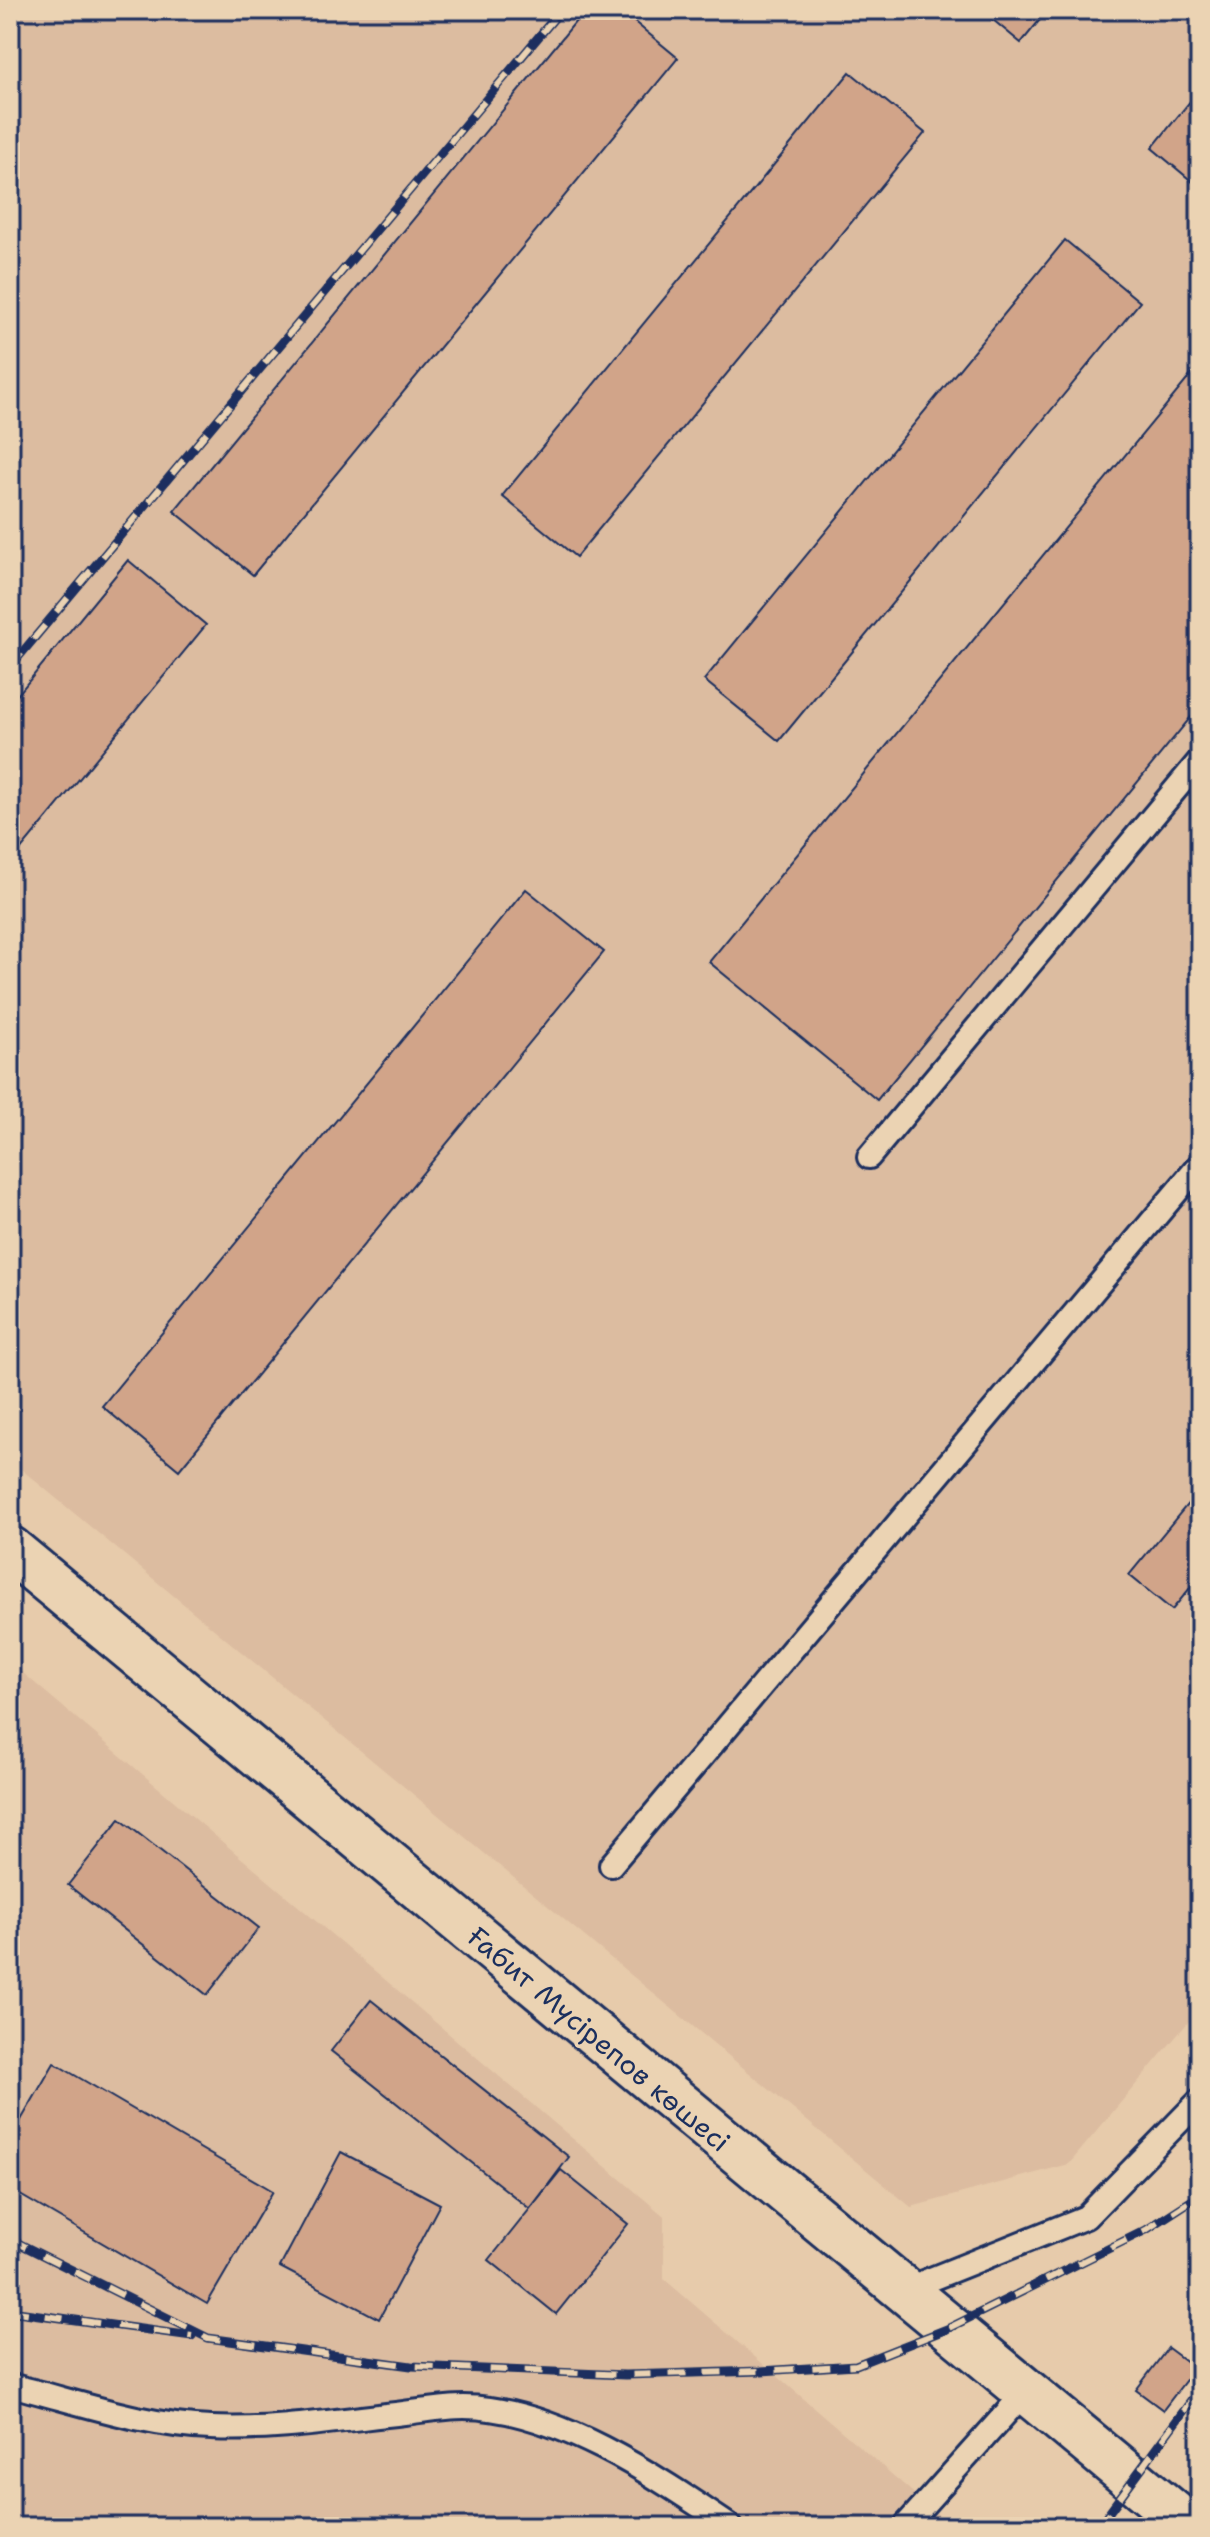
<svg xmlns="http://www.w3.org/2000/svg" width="1210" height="2537" font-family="'Shantell Sans',sans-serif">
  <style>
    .built { fill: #dcbca0 }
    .building { fill: #d1a489; stroke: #1b2f5e; stroke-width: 2 }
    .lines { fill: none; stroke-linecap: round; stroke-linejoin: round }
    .service-casing { stroke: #1b2f5e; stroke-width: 28 }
    .secondary-casing { stroke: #1b2f5e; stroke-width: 50 }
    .service { stroke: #ebd3b3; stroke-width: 22 }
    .secondary { stroke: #ebd3b3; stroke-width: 44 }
    .rail-casing { stroke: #1b2f5e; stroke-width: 9 }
    .rail { stroke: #ebd3b3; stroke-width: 6; stroke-dasharray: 18; stroke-linecap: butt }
    .labels { text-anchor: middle; stroke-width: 7; stroke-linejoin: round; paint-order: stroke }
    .street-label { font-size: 28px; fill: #1b2f5e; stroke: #ebd3b3 }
  </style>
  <rect width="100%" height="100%" fill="#e7cbab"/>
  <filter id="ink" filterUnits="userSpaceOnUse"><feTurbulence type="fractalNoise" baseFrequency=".0125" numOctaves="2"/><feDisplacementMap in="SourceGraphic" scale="16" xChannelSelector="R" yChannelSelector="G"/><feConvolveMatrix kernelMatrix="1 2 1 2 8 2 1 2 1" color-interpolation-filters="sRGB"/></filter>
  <g filter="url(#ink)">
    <g class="built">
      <polygon points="10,10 1200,10 1200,2008 1069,2164 911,2207 10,1460"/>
      <polygon points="10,1662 664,2216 664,2279 953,2527 10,2527"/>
    </g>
    <g class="building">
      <polygon points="585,10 620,10 678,58 253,575 174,511"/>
      <polygon points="981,10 1048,10 1021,43"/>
      <polygon points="850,72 925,133 576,557 502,496"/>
      <polygon points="1200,89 1200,188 1152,148"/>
      <polygon points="1065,240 1140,302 779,741 704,680"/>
      <polygon points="1200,364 1200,706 877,1100 709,962"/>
      <polygon points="128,560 206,625 10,863 10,704"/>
      <polygon points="526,889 604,952 179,1470 102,1406"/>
      <polygon points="1200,1489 1200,1576 1172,1610 1129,1575"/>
      <polygon points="120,1819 259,1928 207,1995 68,1885"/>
      <polygon points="371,2000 569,2157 530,2209 331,2051"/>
      <polygon points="54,2063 273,2191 207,2304 10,2189 10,2139"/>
      <polygon points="341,2152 440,2204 379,2319 280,2267"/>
      <polygon points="561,2170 628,2224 556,2314 489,2260"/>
      <polygon points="1168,2348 1195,2368 1163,2410 1136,2390"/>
    </g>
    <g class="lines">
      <defs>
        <g id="service">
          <polyline points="869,1157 1200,760"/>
          <polyline points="611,1865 1200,1164"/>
          <polyline points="901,2291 1086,2217 1200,2100"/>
          <path d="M10,2385C75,2401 144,2426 211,2428C275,2431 340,2420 404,2413C423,2411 444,2407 464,2407C556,2408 657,2477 731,2527"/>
          <polyline points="904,2527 1025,2392"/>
        </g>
        <polyline id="secondary" points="10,1549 1190,2527"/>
      </defs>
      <use href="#service" class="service-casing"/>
      <use href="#secondary" class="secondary-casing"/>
      <use href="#service" class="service"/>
      <use href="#secondary" class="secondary"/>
      <defs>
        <g id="rail">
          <polyline points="10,667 561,10"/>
          <polyline points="10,2239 208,2338 411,2366 625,2375 761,2371 856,2365 947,2329 1146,2230 1200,2195"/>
          <polyline points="10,2311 192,2336"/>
          <polyline points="1098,2527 1200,2389"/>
        </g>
      </defs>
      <use href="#rail" class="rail-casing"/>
      <use href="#rail" class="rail"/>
    </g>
  </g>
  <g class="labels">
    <g class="street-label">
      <text transform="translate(599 2039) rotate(40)" y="10">Ғабит Мүсірепов көшесі</text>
    </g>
  </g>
  <rect width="1210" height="2537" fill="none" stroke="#ebd3b3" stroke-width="40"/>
  <rect x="20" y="20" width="1170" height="2497" fill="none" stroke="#1b2f5e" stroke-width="3" filter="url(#ink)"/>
</svg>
